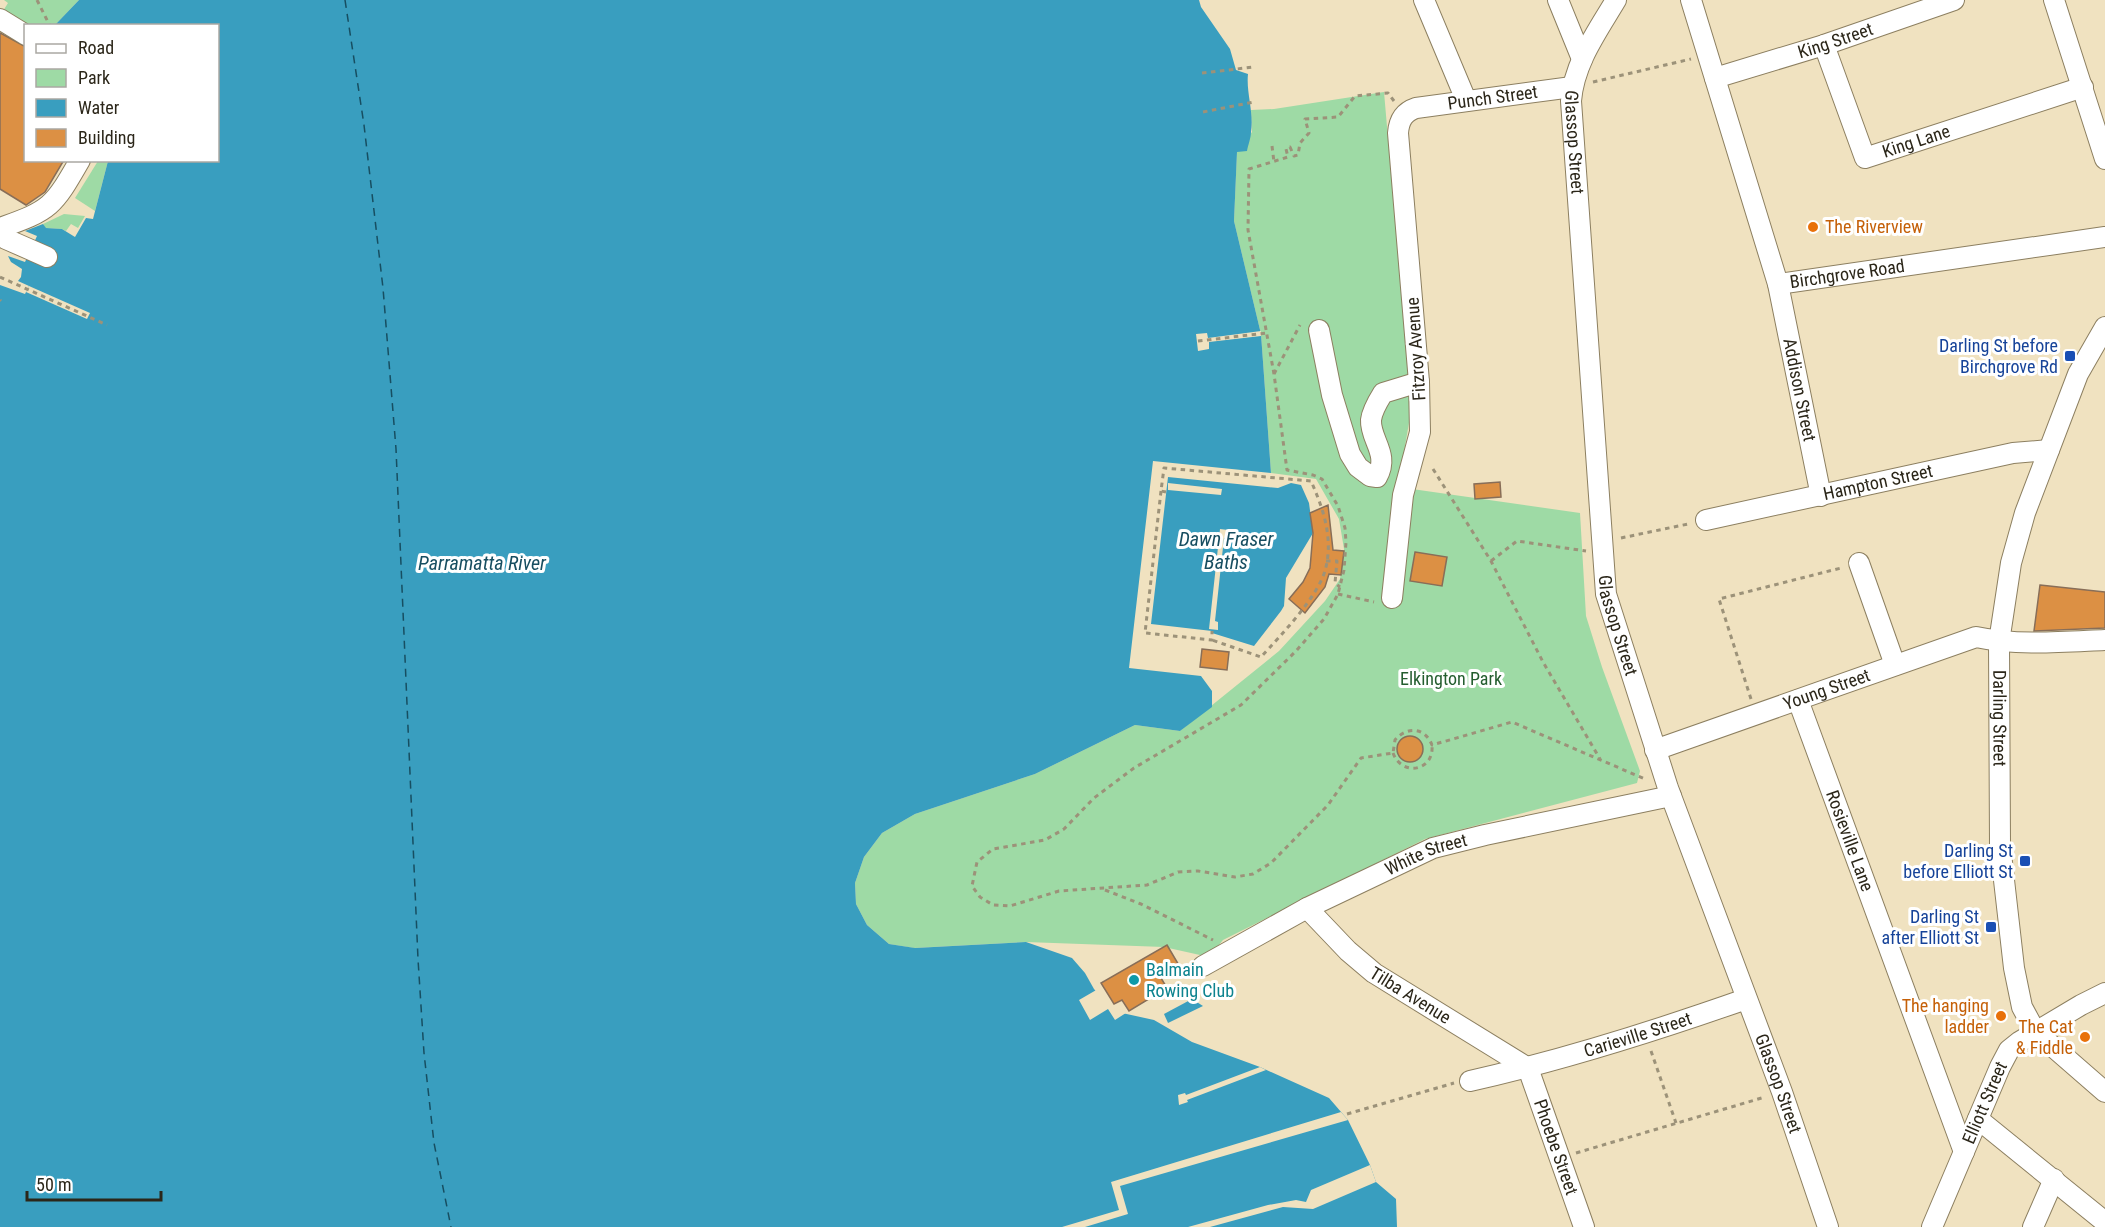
<svg xmlns="http://www.w3.org/2000/svg" width="2105" height="1227" font-family="'Roboto Condensed',sans-serif">
  <style>
    .green { fill: #9edaa5 }
    .water { fill: #399ebf }
    .pier { fill: #f0e2c0 }
    .lines { fill: none; stroke-linecap: round; stroke-linejoin: round }
    .ferry { stroke: #174e61; stroke-width: 1.5; stroke-dasharray: 8 6; stroke-linecap: butt }
    .building { fill: #dc9044; stroke: #886e58; stroke-width: 1.5 }
    .minor-casing { stroke: #8c7f60; stroke-width: 22 }
    .path { stroke: #9c9279; stroke-width: 3; stroke-dasharray: 4.5 4.5; stroke-linecap: butt }
    .minor { stroke: #fff; stroke-width: 20 }
    .food-dot { fill: #e8710a; stroke: #fff; stroke-width: 2 }
    .transit-dot { fill: #1a4fb4; stroke: #fff; stroke-width: 2 }
    .culture-dot { fill: #0f9aa8; stroke: #fff; stroke-width: 2 }
    .labels { text-anchor: middle; stroke-width: 6; stroke-linejoin: round; paint-order: stroke }
    .street-label { font-size: 18px; fill: #2b2619; stroke: #fff }
    .food-label { font-size: 18px; fill: #c56008; stroke: #fff; text-anchor: end }
    .transit-label { font-size: 18px; fill: #164399; stroke: #fff; text-anchor: end }
    .park-label { font-size: 18px; fill: #245d2f; stroke: #fff }
    .culture-label { font-size: 18px; fill: #0d838f; stroke: #fff; text-anchor: start }
    .water-label { font-size: 20px; font-style: italic; fill: #174e61; stroke: #fff }
  </style>
  <rect width="100%" height="100%" fill="#f0e2c0"/>
  <g class="green">
    <polygon points="4,0 79,0 55,25 29,25 3,11 8,3"/>
    <polygon points="1384,92 1410,391 1410,417 1398,487 1580,513 1586,616 1602,667 1640,771 1637,783 1425,839 1223,940 1209,957 1164,947 1026,942 914,948 889,944 867,925 856,904 855,883 864,857 882,833 915,814 1035,774 1135,725 1180,731 1279,651 1325,601 1340,579 1344,549 1339,519 1316,479 1271,473 1261,334 1234,221 1237,151 1252,132 1251,110 1274,109"/>
    <polygon points="98,161 108,161 95,211 75,198"/>
    <polygon points="64,214 85,216 78,228 71,224 66,231 62,229 45,228 43,224"/>
  </g>
  <g class="water">
    <path d="M79,0H1199L1201,7L1230,49L1236,70L1248,74C1246,93 1254,112 1251,132C1251,138 1248,145 1247,151L1237,152L1234,221L1261,334L1271,473L1153,461L1129,668L1201,676L1212,691V707L1180,731L1135,725L1035,774L915,814L882,833L864,857L855,883L856,904L867,925L889,944L915,948L1026,942L1072,958L1085,973L1094,989L1113,1011L1154,1020L1192,1042L1260,1067L1329,1098L1348,1120L1370,1165L1376,1182L1396,1199L1397,1227H0V285L25,294L29,286L18,281L21,277L22,269L11,262L8,256L25,262L37,236L25,231L43,224L46,228L62,229L75,237L86,218L93,219L108,161L218,160V26L55,25Z"/>
    <polygon points="1168,477 1278,488 1291,483 1301,485 1309,503 1313,533 1286,578 1284,606 1281,611 1254,646 1212,633 1212,631 1151,624"/>
    <polygon points="1192,999 1203,1006 1168,1023 1164,1014"/>
  </g>
  <g class="pier">
    <polygon points="29,286 90,313 87,319 26,292"/>
    <polygon points="1261,331 1261,336 1209,342 1209,349 1198,351 1196,334 1207,333 1208,338"/>
    <polygon points="1168,483 1222,489 1221,495 1168,490"/>
    <polygon points="1220,529 1228,530 1228,537 1224,538 1215,621 1218,622 1218,630 1209,629"/>
    <polygon points="1098,989 1114,1008 1129,1011 1115,1020 1108,1009 1090,1020 1079,1000"/>
    <polygon points="1260,1067 1266,1070 1187,1100 1188,1102 1179,1105 1178,1095 1185,1093 1186,1095"/>
    <polygon points="1341,1112 1348,1120 1120,1186 1128,1214 1085,1227 1062,1227 1119,1210 1111,1182"/>
    <polygon points="1370,1165 1376,1182 1313,1209 1283,1207 1210,1227 1188,1227 1268,1205 1296,1200 1306,1202 1311,1190"/>
  </g>
  <g class="lines">
    <polyline class="ferry" points="345,0 364,125 383,288 396,449 418,959 424,1053 434,1143 451,1227"/>
  </g>
  <g class="building">
    <polygon points="0,33 26,47 26,160 64,160 45,192 26,205 0,189"/>
    <polygon points="1500,482 1501,497 1475,499 1474,484"/>
    <polygon points="1328,505 1333,550 1344,551 1341,575 1329,574 1325,587 1305,613 1289,599 1303,582 1310,568 1313,533 1310,513"/>
    <polygon points="1415,552 1447,557 1442,586 1410,581"/>
    <polygon points="2040,585 2105,592 2105,628 2034,631"/>
    <polygon points="1202,649 1229,652 1227,670 1200,667"/>
    <circle cx="1410" cy="749" r="13"/>
    <polygon points="1167,945 1180,967 1161,978 1167,988 1129,1011 1122,1000 1114,1004 1101,983"/>
  </g>
  <g class="lines">
    <defs>
      <g id="minor">
        <polyline points="1424,0 1466,100"/>
        <polyline points="1558,0 1582,59"/>
        <path id="s1" d="M1616,0C1597,32 1574,63 1571,101L1606,594L1668,788L1782,1092L1828,1227"/>
        <path id="s2" d="M1691,0L1778,284L1821,496"/>
        <polyline points="2054,0 2105,159"/>
        <polyline points="0,19 26,35"/>
        <path id="s3" d="M1824,45L1865,158L2083,87"/>
        <path id="s4" d="M1715,78L1824,45L1954,0"/>
        <path d="M0,228C51,210 53,207 80,160"/>
        <polyline points="0,233 6,239 47,257"/>
        <path id="s5" d="M1778,284L2105,237"/>
        <path id="s6" d="M2105,327L2078,374L2025,513L2011,563L1999,642L2000,845L2014,968L2022,1007L2035,1031L2105,1092"/>
        <path d="M1319,330L1332,395L1350,454L1358,467L1370,476L1377,477C1390,454 1370,440 1371,420C1372,411 1378,401 1383,393L1419,382"/>
        <path id="s7" d="M1706,520L2013,453L2049,450"/>
        <polyline points="1859,563 1895,665"/>
        <path id="s8" d="M1392,598L1403,495L1420,432L1419,382L1398,133C1399,120 1404,112 1416,108L1572,87"/>
        <path id="s9" d="M1798,700L1964,1152"/>
        <path id="s10" d="M1655,750L1976,637C2018,646 2062,642 2105,640"/>
        <path id="s11" d="M1307,908L1348,951L1374,973L1528,1068"/>
        <path id="s12" d="M1203,966L1307,908L1433,848L1485,835L1671,796"/>
        <path id="s13" d="M1528,1068L1584,1227"/>
        <path id="s14" d="M1470,1081C1564,1060 1655,1031 1746,999"/>
        <polyline points="1978,1119 2105,1222"/>
        <path id="s15" d="M1932,1227L2000,1067L2009,1050L2019,1042L2081,1005L2105,993"/>
        <polyline points="2033,1227 2054,1179"/>
      </g>
    </defs>
    <use href="#minor" class="minor-casing"/>
    <g class="path">
      <polyline points="37,0 50,26"/>
      <polyline points="1202,73 1254,67"/>
      <polyline points="1593,82 1691,59"/>
      <path d="M1394,101L1388,93L1355,96L1338,117L1305,119L1309,133L1300,143L1298,155L1294,156L1290,147L1286,149L1288,157L1249,169L1248,230L1274,374L1287,470L1313,475L1322,479L1338,506L1345,528L1346,542L1344,570L1338,594L1324,619L1296,651L1241,705L1134,768L1094,798L1064,829L1045,840L993,849L977,862L972,886L980,897L993,905L1010,906L1059,891L1147,885L1178,872L1198,871L1235,877L1253,874L1271,863L1328,805L1361,758L1393,753L1395,740C1407,726 1425,727 1432,745L1512,722L1645,779"/>
      <polyline points="1203,112 1254,102"/>
      <polyline points="1272,146 1274,162"/>
      <polyline points="0,277 107,325"/>
      <polyline points="0,300 1,301"/>
      <polyline points="1198,341 1267,333"/>
      <polyline points="1274,374 1300,325"/>
      <polyline points="1433,469 1491,561 1543,662 1600,759"/>
      <polyline points="1161,491 1145,633 1212,640 1212,631"/>
      <path d="M1166,492L1161,491L1164,468L1311,481C1323,508 1333,537 1326,567C1320,595 1281,635 1261,657L1212,640"/>
      <polyline points="1621,538 1688,524"/>
      <polyline points="1326,561 1337,561 1335,583 1340,587"/>
      <polyline points="1491,561 1517,541 1586,551"/>
      <polyline points="1338,594 1374,602"/>
      <polyline points="1751,699 1719,599 1841,568"/>
      <path d="M1393,753C1402,777 1434,771 1432,746"/>
      <polyline points="1105,890 1141,904 1213,940"/>
      <polyline points="1651,1051 1676,1123"/>
      <polyline points="1347,1114 1454,1083"/>
      <polyline points="1576,1153 1765,1097"/>
    </g>
    <use href="#minor" class="minor"/>
  </g>
  <g class="food-dot">
    <circle cx="1813" cy="227" r="6"/>
    <circle cx="2001" cy="1016" r="6"/>
    <circle cx="2085" cy="1037" r="6"/>
  </g>
  <g class="transit-dot">
    <rect x="2064" y="350" width="12" height="12" rx="3"/>
    <rect x="2019" y="855" width="12" height="12" rx="3"/>
    <rect x="1985" y="921" width="12" height="12" rx="3"/>
  </g>
  <circle class="culture-dot" cx="1134" cy="980" r="6"/>
  <g class="labels">
    <g class="street-label">
      <text dy="6" stroke="none"><textPath href="#s4" startOffset="126">King Street</textPath></text>
      <text dy="6" stroke="none"><textPath href="#s8" startOffset="579">Punch Street</textPath></text>
      <text dy="6" stroke="none"><textPath href="#s3" startOffset="174">King Lane</textPath></text>
      <text dy="6" stroke="none"><textPath href="#s1" startOffset="153">Glassop Street</textPath></text>
      <text dy="6" stroke="none"><textPath href="#s5" startOffset="70">Birchgrove Road</textPath></text>
      <text transform="translate(1416 349) rotate(-94)" y="6">Fitzroy Avenue</text>
      <text dy="6" stroke="none"><textPath href="#s2" startOffset="405">Addison Street</textPath></text>
      <text dy="6" stroke="none"><textPath href="#s7" startOffset="176">Hampton Street</textPath></text>
      <text dy="6" stroke="none"><textPath href="#s1" startOffset="639">Glassop Street</textPath></text>
      <text dy="6" stroke="none"><textPath href="#s10" startOffset="182">Young Street</textPath></text>
      <text dy="6" stroke="none"><textPath href="#s6" startOffset="411">Darling Street</textPath></text>
      <text dy="6" stroke="none"><textPath href="#s9" startOffset="150">Rosieville Lane</textPath></text>
      <text dy="6" stroke="none"><textPath href="#s12" startOffset="250">White Street</textPath></text>
      <text dy="6" stroke="none"><textPath href="#s11" startOffset="136">Tilba Avenue</textPath></text>
      <text dy="6" stroke="none"><textPath href="#s14" startOffset="174">Carieville Street</textPath></text>
      <text dy="6" stroke="none"><textPath href="#s1" startOffset="1125">Glassop Street</textPath></text>
      <text dy="6" stroke="none"><textPath href="#s15" startOffset="135">Elliott Street</textPath></text>
      <text dy="6" stroke="none"><textPath href="#s13" startOffset="84">Phoebe Street</textPath></text>
    </g>
    <g class="food-label">
      <text x="1825" y="233" text-anchor="start">The Riverview</text>
      <text x="1989" y="1012">The hanging<tspan x="1989" dy="21">ladder</tspan></text>
      <text x="2073" y="1033">The Cat<tspan x="2073" dy="21">&amp; Fiddle</tspan></text>
    </g>
    <g class="transit-label">
      <text x="2058" y="352">Darling St before<tspan x="2058" dy="21">Birchgrove Rd</tspan></text>
      <text x="2013" y="857">Darling St<tspan x="2013" dy="21">before Elliott St</tspan></text>
      <text x="1979" y="923">Darling St<tspan x="1979" dy="21">after Elliott St</tspan></text>
    </g>
    <g class="park-label">
      <text x="1451" y="685">Elkington Park</text>
    </g>
    <g class="culture-label">
      <text x="1146" y="976">Balmain<tspan x="1146" dy="21">Rowing Club</tspan></text>
    </g>
    <g class="water-label">
      <text x="1226" y="546">Dawn Fraser<tspan x="1226" dy="23">Baths</tspan></text>
      <text x="482" y="570">Parramatta River</text>
    </g>
  </g>
  <rect x="24" y="24" width="195" height="138" fill="#ffffff" stroke="#aaa8a3" stroke-width="1.5"/>
  <rect x="36" y="44" width="30" height="9" fill="#ffffff" stroke="#aaa8a3" stroke-width="1.5"/>
  <text x="78" y="54" font-size="18" fill="#2b2619">Road</text>
  <rect x="36" y="69" width="30" height="18" fill="#9edaa5" stroke="#aaa8a3" stroke-width="1.5"/>
  <text x="78" y="84" font-size="18" fill="#2b2619">Park</text>
  <rect x="36" y="99" width="30" height="18" fill="#399ebf" stroke="#aaa8a3" stroke-width="1.5"/>
  <text x="78" y="114" font-size="18" fill="#2b2619">Water</text>
  <rect x="36" y="129" width="30" height="18" fill="#dc9044" stroke="#aaa8a3" stroke-width="1.5"/>
  <text x="78" y="144" font-size="18" fill="#2b2619">Building</text>
  <path d="M27 1191v9h134v-9" fill="none" stroke="#2b2619" stroke-width="3"/>
  <text x="36" y="1191" font-size="18" fill="#2b2619" stroke="#ffffff" stroke-width="4.5" paint-order="stroke">50 m</text>
</svg>
